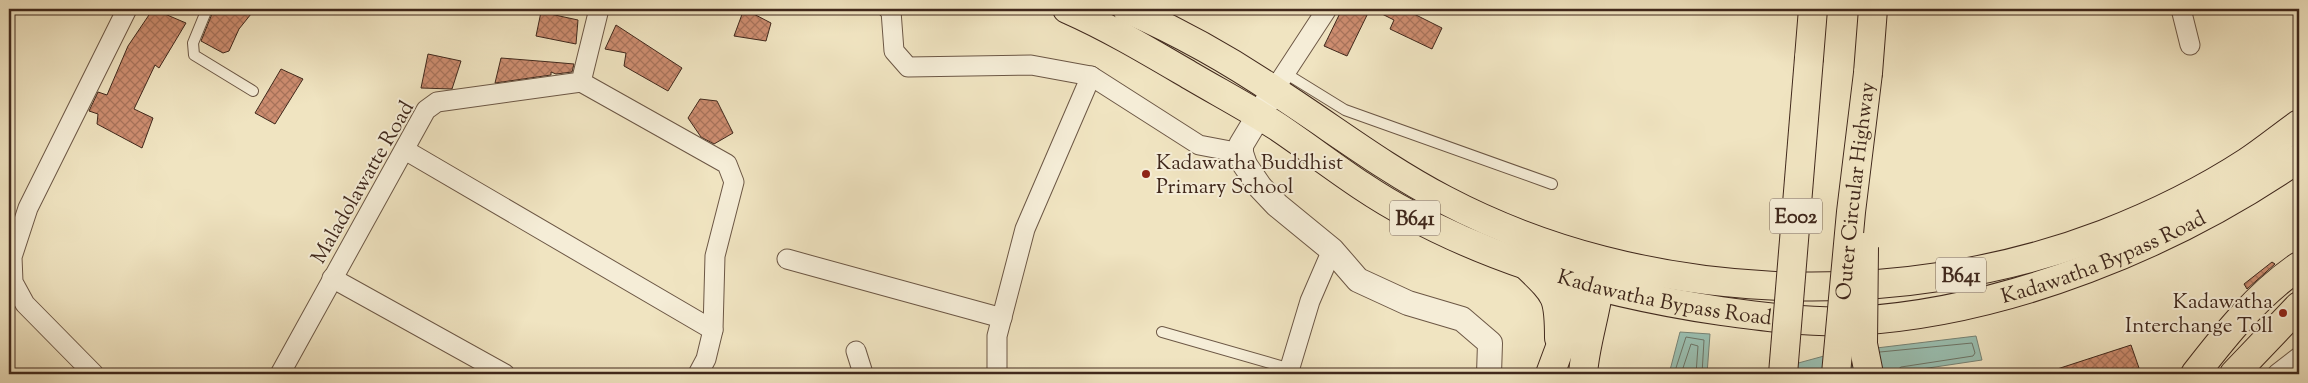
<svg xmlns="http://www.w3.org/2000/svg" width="2308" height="383" font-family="'Sorts Mill Goudy',serif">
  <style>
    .water { fill: #9abfb1; stroke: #768375 }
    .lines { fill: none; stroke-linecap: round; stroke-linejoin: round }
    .shore { stroke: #6d7466; stroke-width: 1 }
    .building { fill: url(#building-cross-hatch); stroke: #40281c }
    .service-casing { stroke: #6c5745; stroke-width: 12 }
    .minor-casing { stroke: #6c5745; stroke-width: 21 }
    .tertiary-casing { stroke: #6c5745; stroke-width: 26 }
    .primary-casing { stroke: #40281c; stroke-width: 30 }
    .motorway-casing { stroke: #40281c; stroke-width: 30 }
    .service { stroke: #f5edd7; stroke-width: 10 }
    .minor { stroke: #f5edd7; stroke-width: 19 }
    .tertiary { stroke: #f5edd7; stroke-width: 24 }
    .primary { stroke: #f0e4c1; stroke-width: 28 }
    .motorway { stroke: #f0e4c1; stroke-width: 28 }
    .motorway-bridge-casing { stroke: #40281c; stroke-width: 30; stroke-linecap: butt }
    .motorway-bridge { stroke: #f0e4c1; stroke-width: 28 }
    .poi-dot { fill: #8f2418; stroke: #f5edd7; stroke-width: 2 }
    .labels { text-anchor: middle; stroke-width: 4; stroke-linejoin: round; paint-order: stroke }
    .shield { fill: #f5edd7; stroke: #766354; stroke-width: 1 }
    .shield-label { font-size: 20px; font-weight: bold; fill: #40281c }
    .poi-label { font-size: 21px; fill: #40281c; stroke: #f5edd7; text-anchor: start }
    .street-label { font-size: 21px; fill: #40281c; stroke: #f5edd7 }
  </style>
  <defs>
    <pattern id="building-cross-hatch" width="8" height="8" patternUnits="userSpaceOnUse" patternTransform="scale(1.25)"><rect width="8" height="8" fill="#cd8d70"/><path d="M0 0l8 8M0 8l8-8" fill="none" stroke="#a8735b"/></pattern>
  </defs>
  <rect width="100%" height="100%" fill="#f0e4c1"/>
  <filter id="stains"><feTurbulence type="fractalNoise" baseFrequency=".004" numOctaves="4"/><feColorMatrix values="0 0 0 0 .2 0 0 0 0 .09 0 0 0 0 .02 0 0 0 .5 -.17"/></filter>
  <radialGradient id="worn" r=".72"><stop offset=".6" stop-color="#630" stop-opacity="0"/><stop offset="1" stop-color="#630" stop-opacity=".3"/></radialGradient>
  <g class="water">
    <polygon points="1680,332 1710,334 1707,374 1669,374"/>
    <polygon points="1976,336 1982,360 1888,374 1758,374 1835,353"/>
  </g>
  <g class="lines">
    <g class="shore">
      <polyline points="1880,352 1972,343 1975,353 1973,356 1901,367 1897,370 1896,374"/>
      <polyline points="1674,374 1686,337 1704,340 1702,374"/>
      <polyline points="1681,374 1691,344 1698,346 1696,374"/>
    </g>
  </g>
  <g class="building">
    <polygon points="153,9 186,23 159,68 155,65 134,109 153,118 142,148 97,124 98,114 89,111 98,92 107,95 128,46"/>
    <polygon points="214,9 255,9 239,29 229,51 223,53 201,41"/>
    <polygon points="744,9 771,23 766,41 734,36"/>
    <polygon points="1342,9 1370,9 1347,56 1324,46"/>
    <polygon points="1372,9 1404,9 1442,28 1432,49 1390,29 1394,20"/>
    <polygon points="541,12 578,20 576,44 536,36"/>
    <polygon points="616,25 682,68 668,91 624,66 626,53 605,49"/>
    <polygon points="428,54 461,61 452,89 421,88"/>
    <polygon points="501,58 551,62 574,64 572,72 556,74 551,72 551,75 495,83"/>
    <polygon points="281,69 303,79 275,124 255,113"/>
    <polygon points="700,99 717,101 733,133 714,144 701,137 688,118"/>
    <polygon points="2272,262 2275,264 2247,289 2244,284"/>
    <polygon points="2131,345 2139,368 2118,374 2048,374 2048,372"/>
  </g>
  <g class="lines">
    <defs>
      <g id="service">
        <polyline points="207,9 193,43 194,55 253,91"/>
        <polyline points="1285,73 1345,110 1552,184"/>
        <polyline points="1162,332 1291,369"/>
      </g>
      <g id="minor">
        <polyline points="888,9 891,11 894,51 908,67 1031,65 1091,76 1199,145 1241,153"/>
        <polyline points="2181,9 2190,45"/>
        <polyline points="581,82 727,164 734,182 715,256 713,330 706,359 698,374"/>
        <polyline points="1274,90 1327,9"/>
        <polyline points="405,150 713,330"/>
        <polyline points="787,259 1002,318"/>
        <polyline points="332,278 505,374"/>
        <polyline points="856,351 862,370 860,374"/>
        <polyline points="94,374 25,304 13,282 12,257 28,208 127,9"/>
        <polyline points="280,374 426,110 437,102 581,82 599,9"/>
        <polyline points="997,374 997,336 1025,229 1091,76"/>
        <polyline points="1288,374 1310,301 1332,250"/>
        <polyline points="2277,374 2299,357"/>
      </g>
      <polyline id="tertiary" points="1274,90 1241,145 1241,153 1245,165 1260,187 1277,205 1332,250 1358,280 1408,303 1462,319 1490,343 1489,374"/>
      <g id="primary">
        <path id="s1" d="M1067,9C1110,28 1150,52 1191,76C1220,93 1250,109 1278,127C1321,156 1361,189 1407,213C1504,266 1612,295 1721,311C1765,317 1810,323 1855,321C2008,312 2173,245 2299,158"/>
        <path d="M1127,9C1179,32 1231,61 1278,93C1335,130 1384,168 1445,200C1643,304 1897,313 2104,234C2153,215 2204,190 2247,162C2265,150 2282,136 2299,124"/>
      </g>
      <g id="motorway">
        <polyline points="1809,58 1813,9"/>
        <polyline points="1868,73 1873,9"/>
        <path d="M1528,267C1557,295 1559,297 1559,338"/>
        <polyline points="1550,374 1584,283"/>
        <path d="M1583,374C1585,345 1595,317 1599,287"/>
        <path d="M2195,374C2226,334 2257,295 2299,266"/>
        <polyline points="2234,374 2299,306"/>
      </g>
    </defs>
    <use href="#service" class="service-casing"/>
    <use href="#minor" class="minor-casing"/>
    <use href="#tertiary" class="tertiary-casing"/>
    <use href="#primary" class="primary-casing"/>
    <use href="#motorway" class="motorway-casing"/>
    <use href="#service" class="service"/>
    <use href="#minor" class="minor"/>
    <use href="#tertiary" class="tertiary"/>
    <use href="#primary" class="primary"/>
    <use href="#motorway" class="motorway"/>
    <defs>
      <g id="motorway-bridge">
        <polyline points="1864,247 1863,344 1869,374"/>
        <polyline points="1783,374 1809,58"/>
        <path id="s2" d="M1836,374L1851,212L1868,73"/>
      </g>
    </defs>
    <use href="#motorway-bridge" class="motorway-bridge-casing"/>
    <use href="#motorway-bridge" class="motorway-bridge"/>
  </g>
  <g class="poi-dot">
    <circle cx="1146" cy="174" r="5"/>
    <circle cx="2283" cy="313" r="5"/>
  </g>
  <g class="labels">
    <g class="shield">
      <rect x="1770" y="198.5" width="52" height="35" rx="4"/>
      <rect x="1390" y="200.5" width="50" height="35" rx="4"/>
      <rect x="1936" y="257.5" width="50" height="35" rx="4"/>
    </g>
    <g class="shield-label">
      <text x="1796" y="223">E002</text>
      <text x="1415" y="225">B641</text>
      <text x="1961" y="282">B641</text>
    </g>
    <g class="poi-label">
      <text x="1156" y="169">Kadawatha Buddhist<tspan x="1156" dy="24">Primary School</tspan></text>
      <text x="2273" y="308" text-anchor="end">Kadawatha<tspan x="2273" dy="24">Interchange Toll</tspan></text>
    </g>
    <g class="street-label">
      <text transform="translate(362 182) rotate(-60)" y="7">Maladolawatte Road</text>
      <text dy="7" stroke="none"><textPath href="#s2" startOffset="184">Outer Circular Highway</textPath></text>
      <text dy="7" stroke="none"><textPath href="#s1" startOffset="1120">Kadawatha Bypass Road</textPath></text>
      <text dy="7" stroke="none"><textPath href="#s1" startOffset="670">Kadawatha Bypass Road</textPath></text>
    </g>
  </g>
  <rect width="2308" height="383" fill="none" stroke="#f0e4c1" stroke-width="30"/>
  <rect x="10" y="10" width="2288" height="363" fill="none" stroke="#40281c" stroke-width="2.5"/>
  <rect x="15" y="15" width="2278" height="353" fill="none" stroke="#40281c"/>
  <rect width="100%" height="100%" filter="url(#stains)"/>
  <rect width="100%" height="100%" fill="url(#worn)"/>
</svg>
